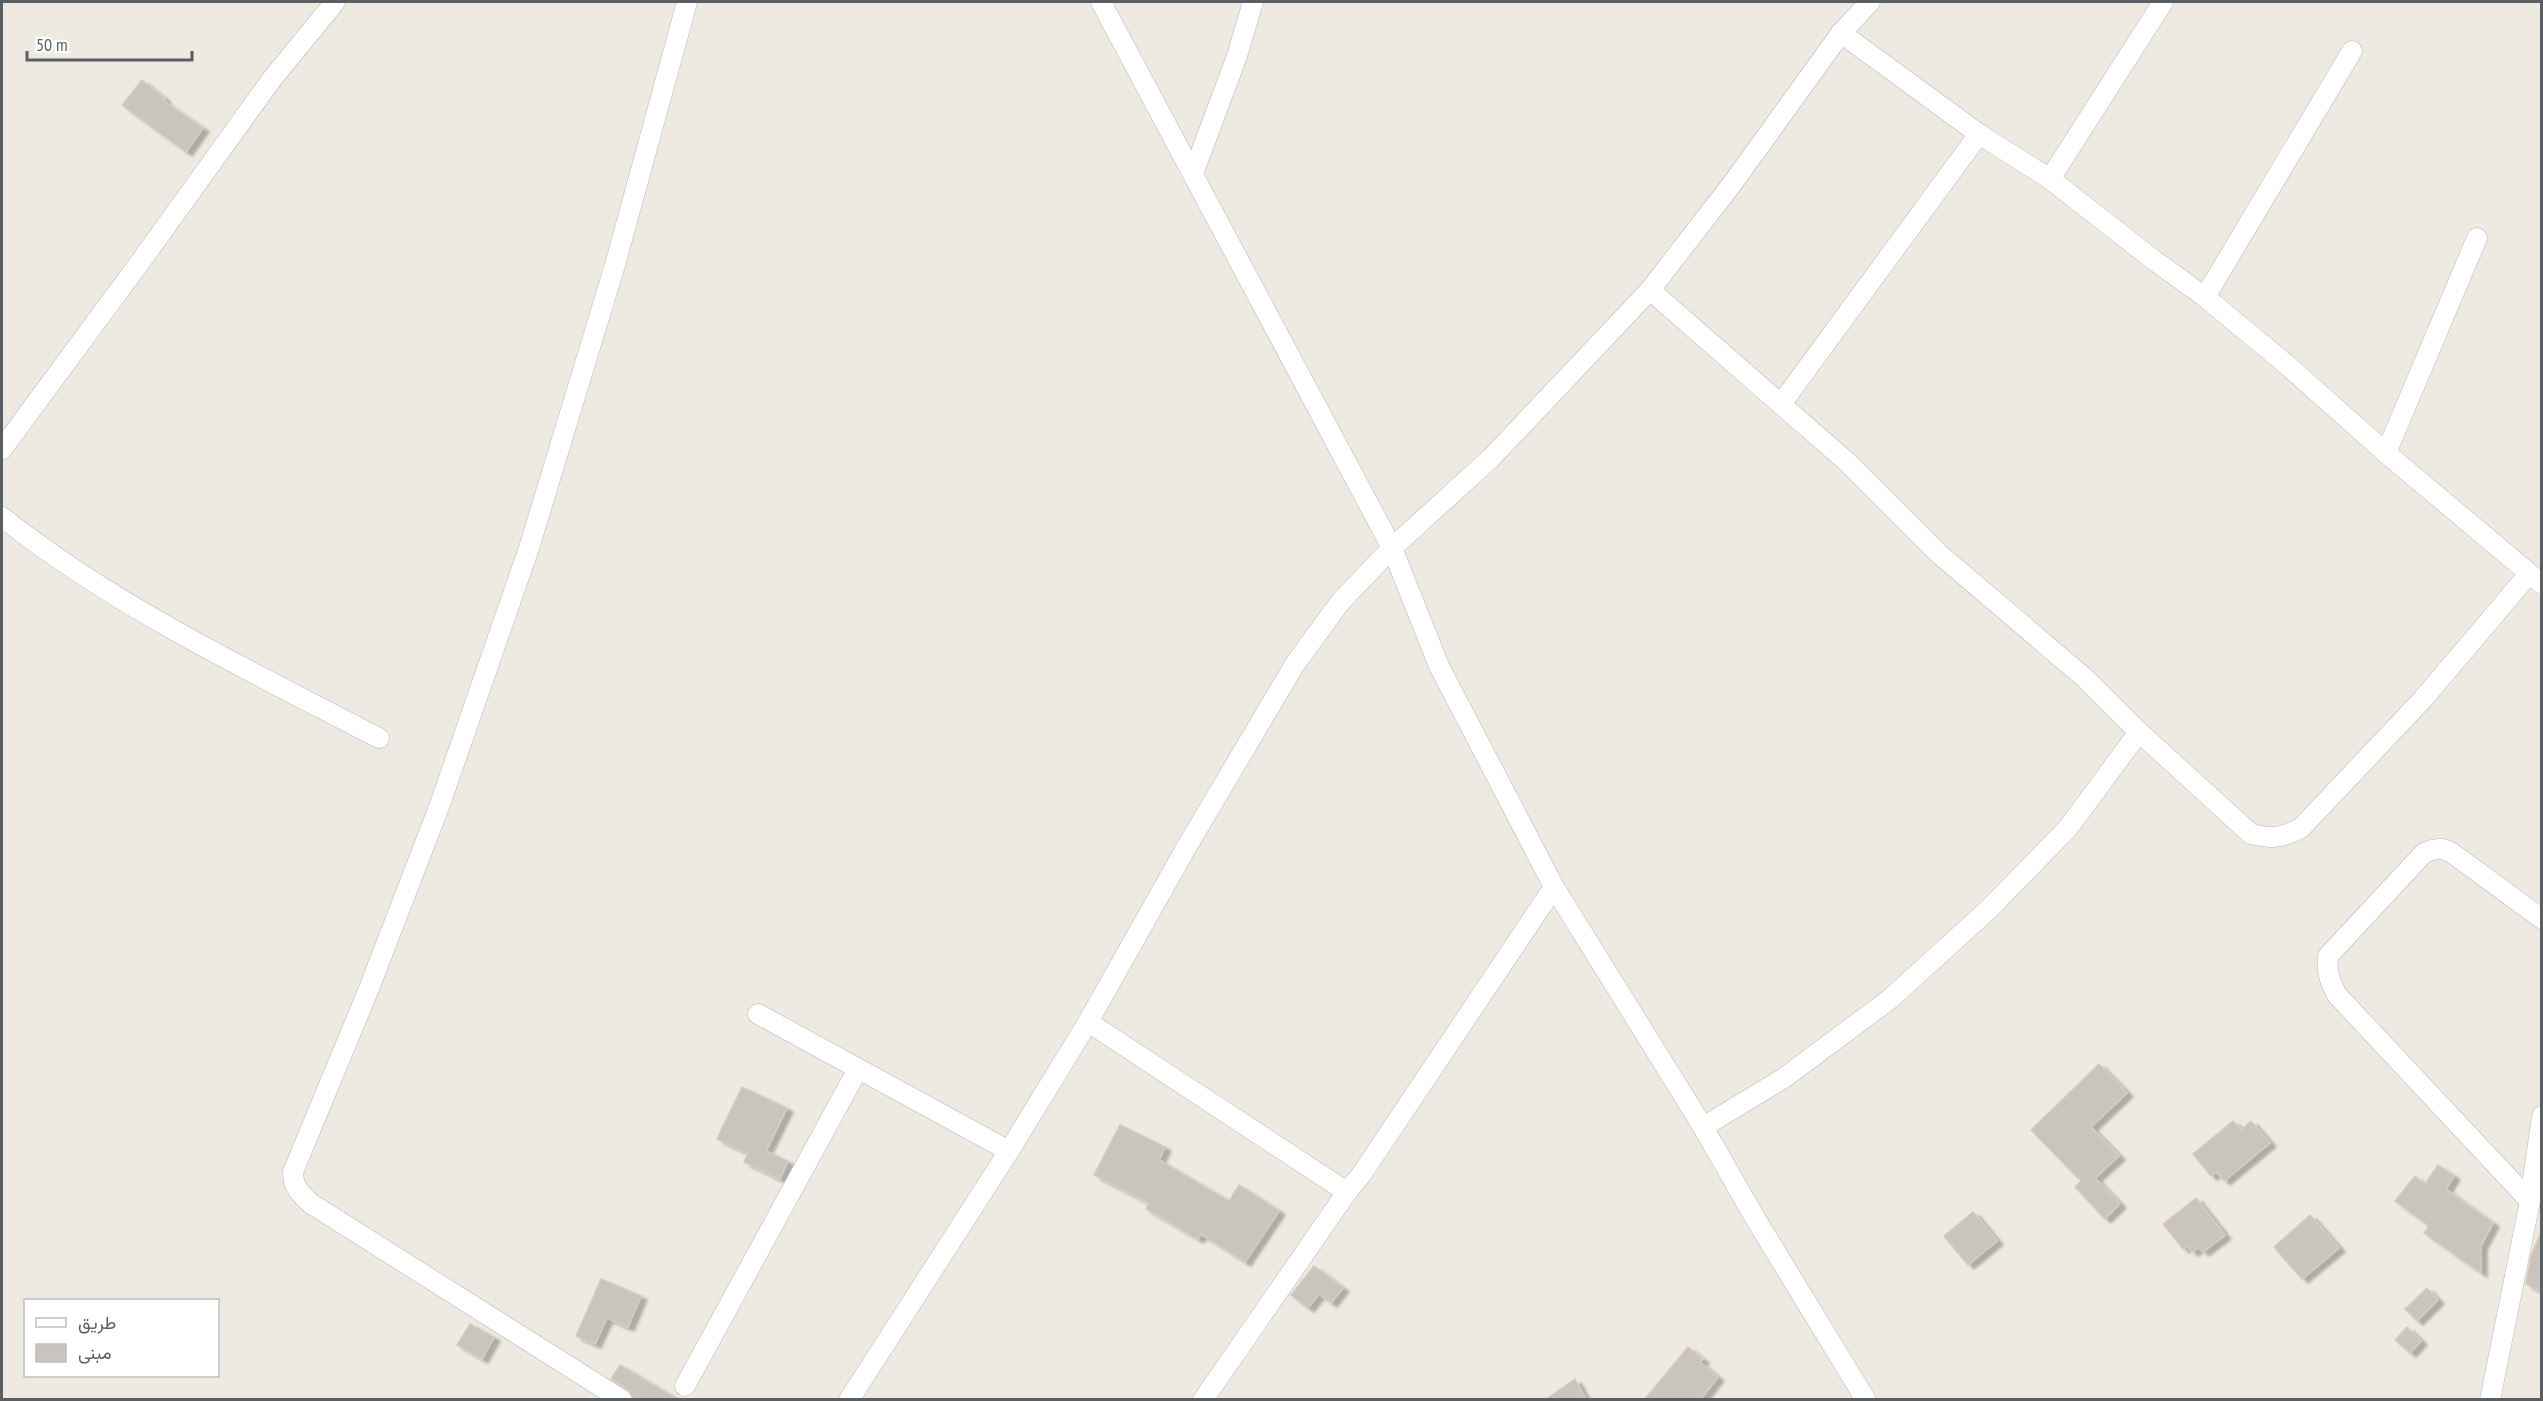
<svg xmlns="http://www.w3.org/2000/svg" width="2543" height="1401" font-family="'PT Sans Narrow',Vazirmatn,sans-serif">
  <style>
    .building { fill: #c9c5be; stroke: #d3cbbf; stroke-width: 1.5; filter: url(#shadow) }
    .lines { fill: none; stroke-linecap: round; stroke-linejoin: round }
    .minor-casing { stroke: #b4b8bd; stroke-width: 21 }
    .minor { stroke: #fff; stroke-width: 20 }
  </style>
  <defs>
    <filter id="shadow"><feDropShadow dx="6" dy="4" stdDeviation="1.5" flood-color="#0004"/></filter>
  </defs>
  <rect width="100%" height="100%" fill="#eeeae1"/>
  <g class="building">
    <polygon points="142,80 165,99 164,101 203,128 186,152 122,105"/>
    <polygon points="2099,1064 2127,1093 2091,1127 2119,1156 2095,1178 2120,1204 2105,1219 2075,1187 2081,1181 2031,1130"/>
    <polygon points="742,1087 787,1108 766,1151 788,1161 780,1179 744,1162 748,1153 717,1139"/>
    <polygon points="2233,1121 2241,1130 2251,1121 2270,1143 2224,1181 2217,1172 2211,1176 2193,1154"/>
    <polygon points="1120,1125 1165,1147 1159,1160 1229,1201 1239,1185 1279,1211 1245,1262 1201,1234 1198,1239 1146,1209 1149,1203 1094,1175"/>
    <polygon points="2438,1165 2454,1176 2446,1189 2493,1223 2481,1246 2481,1273 2424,1233 2429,1226 2395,1201 2415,1176 2425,1184"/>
    <polygon points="2196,1198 2225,1235 2203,1252 2199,1247 2192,1252 2187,1246 2183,1249 2163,1224"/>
    <polygon points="1973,1212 1997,1241 1968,1265 1944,1236"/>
    <polygon points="2310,1215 2339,1248 2302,1279 2274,1247"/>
    <polygon points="2541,1232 2541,1291 2526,1284 2531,1256"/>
    <polygon points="1314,1266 1343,1288 1331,1303 1319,1294 1308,1308 1291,1295"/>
    <polygon points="601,1279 641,1296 628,1327 607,1318 595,1344 576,1336"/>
    <polygon points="2427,1288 2438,1300 2417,1321 2405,1309"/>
    <polygon points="470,1324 494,1337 482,1359 457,1345"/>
    <polygon points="2407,1327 2421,1341 2410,1353 2395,1340"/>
    <polygon points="1688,1347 1703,1359 1700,1362 1718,1377 1700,1400 1644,1400"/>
    <polygon points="620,1365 679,1400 634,1400 629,1390 611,1379"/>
    <polygon points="1575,1379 1586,1399 1545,1400"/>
  </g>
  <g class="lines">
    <defs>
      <g id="minor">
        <polyline points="1101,2 1392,548 1439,666 1554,887 1703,1127 1755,1218 1866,1400"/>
        <polyline points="1841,33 1979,134 2050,179 2155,261 2205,297 2287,365 2386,453 2542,584"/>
        <polyline points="1193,174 1237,56 1253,2"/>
        <polyline points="2050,179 2163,2"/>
        <polyline points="1650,290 1846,461 1938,553 2086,679 2139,732 2068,828 1989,909 1890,999 1784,1078 1703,1127"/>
        <polyline points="2205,297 2352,51"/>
        <polyline points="1781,404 1979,134"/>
        <polyline points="2,449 138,265 272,79 335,2"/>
        <polyline points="2386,453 2477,238"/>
        <path d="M2,517C117,608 250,671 379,738"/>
        <path d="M2139,732L2251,834C2273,839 2281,838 2301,828L2423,699L2529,574"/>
        <polyline points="758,1014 1009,1151"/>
        <polyline points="1088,1022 1347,1192 1361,1175 1554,887"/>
        <path d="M2530,1201L2337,995C2330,982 2326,971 2328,956L2424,853C2436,848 2441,847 2452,853L2542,919"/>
        <polyline points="685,1386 858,1069"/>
        <path d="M622,1400L310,1203C300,1193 293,1187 293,1172L368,991L439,807L529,548L615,265L687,2"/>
        <polyline points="849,1400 1009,1151 1088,1022 1186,848 1295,664 1341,601 1392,548 1491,458 1650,290 1732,184 1841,33 1870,2"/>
        <polyline points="1203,1400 1347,1192"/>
        <polyline points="2490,1400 2530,1201 2542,1116"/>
      </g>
    </defs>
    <use href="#minor" class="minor-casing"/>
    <use href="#minor" class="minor"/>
  </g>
  <rect width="2543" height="1401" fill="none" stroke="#5a5f64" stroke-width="6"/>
  <rect x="24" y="1299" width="195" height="78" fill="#ffffff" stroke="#bdbfc1" stroke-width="1.5"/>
  <rect x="36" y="1318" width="30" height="9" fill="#ffffff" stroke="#bdbfc1" stroke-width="1.5"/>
  <text x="78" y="1329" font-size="18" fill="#5a5f64">طريق</text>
  <rect x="36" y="1344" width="30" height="18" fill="#c9c5be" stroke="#bdbfc1" stroke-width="1.5"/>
  <text x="78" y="1359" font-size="18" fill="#5a5f64">مبنى</text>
  <path d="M27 51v9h165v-9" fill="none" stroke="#5a5f64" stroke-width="3"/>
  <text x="36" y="51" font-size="18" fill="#5a5f64" stroke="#ffffff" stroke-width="4.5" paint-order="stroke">50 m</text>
</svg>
